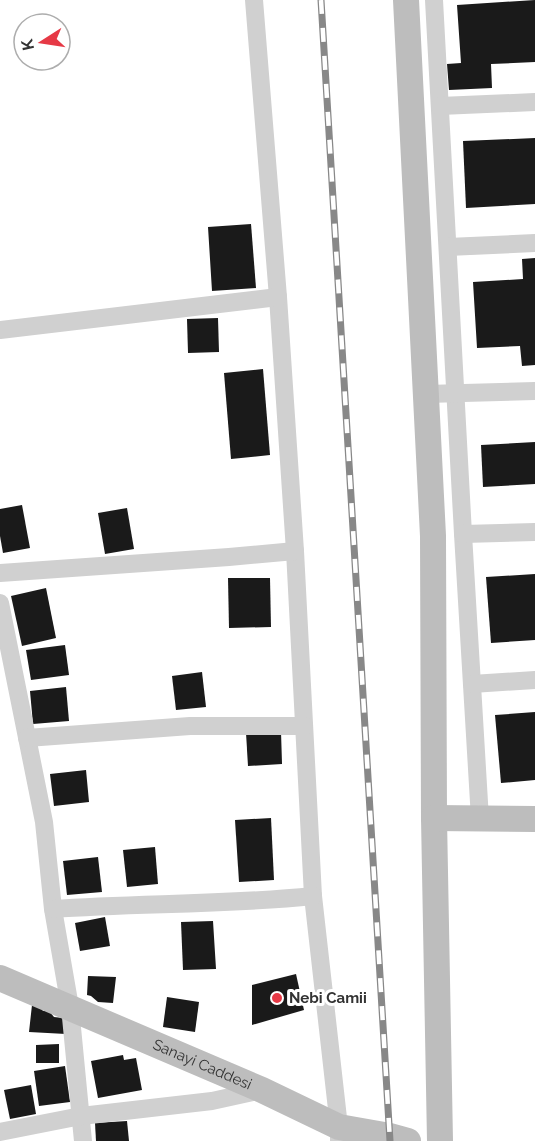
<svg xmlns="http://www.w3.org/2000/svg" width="535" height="1141" font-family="Raleway,sans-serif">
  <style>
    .building { fill: #1a1a1a }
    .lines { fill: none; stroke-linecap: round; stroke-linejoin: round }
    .street { stroke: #d0d0d0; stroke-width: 18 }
    .secondary { stroke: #bdbdbd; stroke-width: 26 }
    .rail-casing { stroke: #888; stroke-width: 7 }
    .rail { stroke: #fff; stroke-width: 4.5; stroke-dasharray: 14; stroke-linecap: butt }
    .poi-dot { fill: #e63946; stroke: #fff; stroke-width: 2 }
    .labels { text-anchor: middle; stroke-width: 6; stroke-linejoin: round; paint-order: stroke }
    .poi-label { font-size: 15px; font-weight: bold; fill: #333; stroke: #fff; text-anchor: start }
    .street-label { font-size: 15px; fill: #333; stroke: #fff }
  </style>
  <rect width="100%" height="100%" fill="#fff"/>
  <g class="building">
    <polygon points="535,0 535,62 491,64 492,88 449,90 447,64 461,63 457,5"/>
    <polygon points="535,138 535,204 466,208 463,141"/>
    <polygon points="251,224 256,288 212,291 208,227"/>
    <polygon points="535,258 535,365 522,366 520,346 477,348 473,282 523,279 522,259"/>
    <polygon points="218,318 219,352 188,353 187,319"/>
    <polygon points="263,369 270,455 231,459 224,373"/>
    <polygon points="535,442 535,484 483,487 481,445"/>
    <polygon points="22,505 30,548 3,553 0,536 0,509"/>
    <polygon points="127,508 134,549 105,554 98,513"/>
    <polygon points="535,574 535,640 491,643 486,577"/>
    <polygon points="228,578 270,578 271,627 229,628"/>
    <polygon points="46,588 56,638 22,646 11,596"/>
    <polygon points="65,645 69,675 31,680 26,650"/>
    <polygon points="202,672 206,707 176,710 172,676"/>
    <polygon points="66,687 69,721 33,724 30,691"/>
    <polygon points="535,712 535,780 501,783 495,715"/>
    <polygon points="281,732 282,764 248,766 246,733"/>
    <polygon points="86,770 89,802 54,806 50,774"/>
    <polygon points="271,818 274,880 239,882 235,820"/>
    <polygon points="155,847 158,884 127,887 123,850"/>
    <polygon points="98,857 102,892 67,895 63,861"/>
    <polygon points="105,917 110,946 80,951 75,923"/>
    <polygon points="213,921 216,969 183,970 181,922"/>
    <polygon points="296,974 304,1010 252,1025 252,985"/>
    <polygon points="88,976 116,977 113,1003 98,1002 91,996 87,995"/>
    <polygon points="167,997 199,1002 195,1032 163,1027"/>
    <polygon points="32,1005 41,1007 43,1011 49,1011 54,1017 63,1018 66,1034 29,1032"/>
    <polygon points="59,1044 59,1063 36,1063 36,1045"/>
    <polygon points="123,1055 124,1060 136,1058 142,1090 98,1098 91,1061"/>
    <polygon points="65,1066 70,1102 39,1106 34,1071"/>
    <polygon points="31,1085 36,1114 10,1119 4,1090"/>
    <polygon points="127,1121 129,1141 96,1141 95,1123"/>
  </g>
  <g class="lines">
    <g class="street">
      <polyline points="254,0 278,297 295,551 313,896 339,1127 339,1141"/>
      <polyline points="434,0 463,534 480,819"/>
      <polyline points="440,106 535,102"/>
      <polyline points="448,247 535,243"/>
      <polyline points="0,330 278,297"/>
      <polyline points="426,394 535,391"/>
      <polyline points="463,534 535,532"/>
      <polyline points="0,573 229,557 295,551"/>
      <polyline points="0,603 44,822 53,909 70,1007 83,1141"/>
      <polyline points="472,684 535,680"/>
      <polyline points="27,738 190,726 304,726"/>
      <path d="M53,909C140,903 227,905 313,896"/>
      <polyline points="0,1132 81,1116 212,1101 262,1090"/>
    </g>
    <g class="secondary">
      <polyline points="406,0 433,536 434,818 440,1141"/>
      <polyline points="434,818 535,819"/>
      <path id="s1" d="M0,978L262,1090L339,1127L390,1136L408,1141"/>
    </g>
    <defs>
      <polyline id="rail" points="321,0 390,1141"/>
    </defs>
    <use href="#rail" class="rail-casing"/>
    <use href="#rail" class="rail"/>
  </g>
  <circle class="poi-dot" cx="277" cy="998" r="6"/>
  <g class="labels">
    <g class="poi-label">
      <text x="289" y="1003">Nebi Camii</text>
    </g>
    <g class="street-label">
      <text dy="5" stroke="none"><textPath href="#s1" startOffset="220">Sanayi Caddesi</textPath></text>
    </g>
  </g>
  <g transform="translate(42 42) rotate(258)"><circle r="28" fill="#ffffff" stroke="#adadad" stroke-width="1.5"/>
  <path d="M0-4.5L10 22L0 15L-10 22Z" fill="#e63946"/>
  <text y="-9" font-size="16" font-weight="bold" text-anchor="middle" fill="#333333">K</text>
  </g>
</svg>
